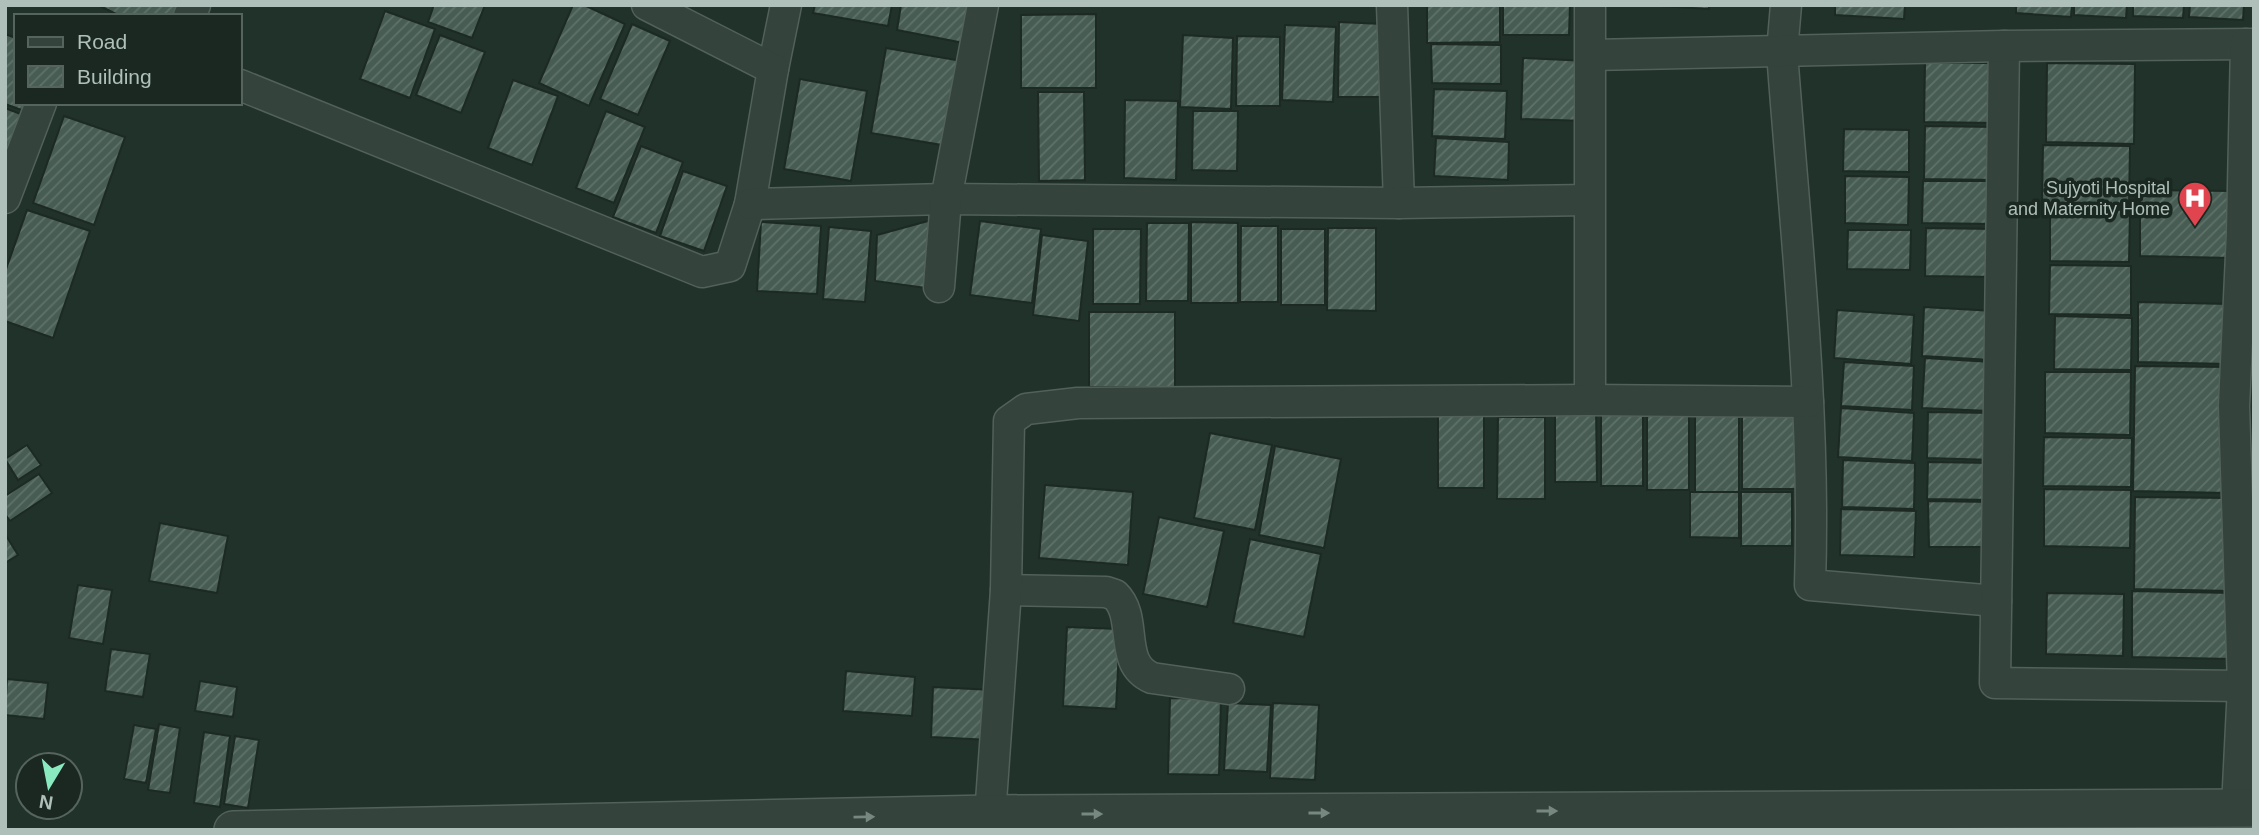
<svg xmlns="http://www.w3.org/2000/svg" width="2259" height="835" font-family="Helvetica,sans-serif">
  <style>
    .building { fill: url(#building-hatch); stroke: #1c2a23; stroke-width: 2 }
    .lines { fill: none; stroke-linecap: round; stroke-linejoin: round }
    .minor-casing { stroke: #52615a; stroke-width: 33 }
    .tertiary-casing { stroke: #52615a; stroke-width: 40 }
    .minor { stroke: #34433c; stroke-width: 30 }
    .tertiary { stroke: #34433c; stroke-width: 37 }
    .oneway { fill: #778881 }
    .labels { text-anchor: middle; stroke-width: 7; stroke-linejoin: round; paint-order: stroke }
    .poi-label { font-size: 18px; fill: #aec0b9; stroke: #1a2821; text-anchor: end }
  </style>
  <defs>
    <pattern id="building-hatch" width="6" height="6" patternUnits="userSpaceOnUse" patternTransform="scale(1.75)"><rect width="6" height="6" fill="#475c53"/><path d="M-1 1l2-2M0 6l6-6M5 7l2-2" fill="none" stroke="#5f726a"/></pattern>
  </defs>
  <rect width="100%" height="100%" fill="#21322a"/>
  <g class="building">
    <polygon points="98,5 182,5 177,16 120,16"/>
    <polygon points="434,5 485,5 472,38 428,22"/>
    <polygon points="573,5 584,5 625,24 589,106 539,83"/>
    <polygon points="815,5 892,5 888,26 813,13"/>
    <polygon points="901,5 977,5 969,44 897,30"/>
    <polygon points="1427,5 1500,5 1500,42 1427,43"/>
    <polygon points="1503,5 1570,5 1569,35 1503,35"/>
    <polygon points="1644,5 1709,5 1709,9"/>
    <polygon points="1835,5 1905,5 1904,19 1835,15"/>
    <polygon points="2016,5 2072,5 2071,17 2016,13"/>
    <polygon points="2074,5 2127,5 2126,18 2074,15"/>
    <polygon points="2133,5 2184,5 2183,18 2133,16"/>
    <polygon points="2190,5 2244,5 2243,20 2189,17"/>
    <polygon points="385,11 435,29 410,98 360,79"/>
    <polygon points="1096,14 1096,88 1021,88 1021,15"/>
    <polygon points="1339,22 1383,24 1383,97 1338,97"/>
    <polygon points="632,24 670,41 638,115 600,99"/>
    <polygon points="1285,25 1336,27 1333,102 1282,100"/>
    <polygon points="5,34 16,38 16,103 30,103 27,112 5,104"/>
    <polygon points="440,35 485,52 461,113 416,95"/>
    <polygon points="1183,35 1233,38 1231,109 1180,107"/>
    <polygon points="1237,36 1280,37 1280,106 1236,106"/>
    <polygon points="1431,44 1501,45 1501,84 1432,83"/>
    <polygon points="886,48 962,61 948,146 871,133"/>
    <polygon points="1523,58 1588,61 1585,121 1521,119"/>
    <polygon points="1925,63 1996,63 1995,123 1924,122"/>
    <polygon points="2047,63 2135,64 2134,144 2046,142"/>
    <polygon points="800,79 867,91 851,181 784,169"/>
    <polygon points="513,80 558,96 532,165 488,148"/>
    <polygon points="1434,89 1507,91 1505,139 1432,136"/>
    <polygon points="1038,92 1084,92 1085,180 1039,181"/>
    <polygon points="1125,100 1178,101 1176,180 1124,178"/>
    <polygon points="5,108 26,116 5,167"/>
    <polygon points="606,111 645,127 614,203 576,188"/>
    <polygon points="1193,111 1238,111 1237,171 1192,170"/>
    <polygon points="64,116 125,137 94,225 33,203"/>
    <polygon points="1925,126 1997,127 1996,180 1924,179"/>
    <polygon points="1844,129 1909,130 1909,172 1843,171"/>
    <polygon points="1436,138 1509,142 1508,180 1434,176"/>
    <polygon points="2043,145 2130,146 2129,206 2042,205"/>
    <polygon points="641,146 683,162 656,233 613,217"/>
    <polygon points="683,171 727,186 704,251 660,236"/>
    <polygon points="1845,176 1909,177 1908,225 1845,223"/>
    <polygon points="1923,181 1995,181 1994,224 1922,223"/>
    <polygon points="2140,190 2232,191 2231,258 2140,256"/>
    <polygon points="2050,208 2130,210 2129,262 2050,261"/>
    <polygon points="27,210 90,231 53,338 5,321 5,272"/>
    <polygon points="939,218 926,288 875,281 877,235"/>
    <polygon points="980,221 1041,229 1032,303 970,295"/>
    <polygon points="761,222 821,226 817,294 757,291"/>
    <polygon points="1191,222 1238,223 1238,303 1191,303"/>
    <polygon points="1147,223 1189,223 1188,301 1146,301"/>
    <polygon points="1241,226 1278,226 1278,302 1240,302"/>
    <polygon points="829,227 871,231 865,302 823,299"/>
    <polygon points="1328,228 1376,228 1376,311 1327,310"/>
    <polygon points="1926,228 1998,229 1998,277 1925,276"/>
    <polygon points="1093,229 1141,229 1140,304 1093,304"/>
    <rect x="1281" y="229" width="44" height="76"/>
    <polygon points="1848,230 1911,230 1910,270 1847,269"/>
    <polygon points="1042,235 1088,241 1079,321 1033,315"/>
    <polygon points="2050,265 2131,266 2131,315 2049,314"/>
    <polygon points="2138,302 2230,304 2229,364 2138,362"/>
    <polygon points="1924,307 1994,311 1992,360 1922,356"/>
    <polygon points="1837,310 1914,315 1911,364 1834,358"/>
    <rect x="1089" y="312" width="86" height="75"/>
    <polygon points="2055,316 2132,318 2131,370 2054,369"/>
    <polygon points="1925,358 1992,362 1989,411 1922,408"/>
    <polygon points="1844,362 1914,366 1912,410 1841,406"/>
    <polygon points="2135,366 2229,367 2227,493 2133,491"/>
    <polygon points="2045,372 2131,372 2130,435 2045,433"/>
    <polygon points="1555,405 1596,405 1597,482 1555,482"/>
    <rect x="1601" y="408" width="42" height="78"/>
    <polygon points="1841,408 1914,413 1912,461 1838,457"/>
    <rect x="1647" y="411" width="42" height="79"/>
    <polygon points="1928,412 1995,413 1994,460 1927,458"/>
    <polygon points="1438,413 1484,414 1484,488 1438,488"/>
    <rect x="1695" y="415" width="44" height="77"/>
    <rect x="1742" y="416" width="54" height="73"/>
    <polygon points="1498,417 1545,417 1545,499 1497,499"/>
    <polygon points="1210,433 1272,445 1255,530 1194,518"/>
    <polygon points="2044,437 2132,438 2131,487 2043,486"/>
    <polygon points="27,445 41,465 18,480 5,459"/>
    <polygon points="1275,446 1341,459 1324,548 1259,535"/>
    <polygon points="1843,460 1915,463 1914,509 1842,507"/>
    <polygon points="1928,462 1994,463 1993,500 1927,499"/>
    <polygon points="39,474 52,493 10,521 5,514 5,496"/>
    <polygon points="1045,485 1133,492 1128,565 1039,558"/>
    <polygon points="2044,489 2131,490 2130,548 2044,546"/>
    <polygon points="1690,492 1739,492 1739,538 1690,537"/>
    <rect x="1741" y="492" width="51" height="54"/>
    <polygon points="2135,497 2231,498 2230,591 2134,589"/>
    <polygon points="1928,501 1994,502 1995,547 1929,547"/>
    <polygon points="1841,509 1916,511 1914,557 1840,555"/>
    <polygon points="1159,517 1224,531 1207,607 1143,594"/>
    <polygon points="160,523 228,536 217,593 149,581"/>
    <polygon points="5,534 18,555 5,563"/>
    <polygon points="1250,539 1321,554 1304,637 1233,623"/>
    <polygon points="78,585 112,590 103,644 69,638"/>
    <polygon points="2132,591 2233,593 2232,659 2132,657"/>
    <polygon points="2047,593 2124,594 2123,656 2046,654"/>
    <polygon points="1067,627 1120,629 1116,709 1063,706"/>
    <polygon points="111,649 150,654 143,697 105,691"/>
    <polygon points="846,671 915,677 912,716 843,711"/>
    <polygon points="7,679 48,683 44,719 5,715"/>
    <polygon points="200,681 237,687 233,717 195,711"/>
    <polygon points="933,687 993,690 991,740 931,737"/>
    <polygon points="1170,698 1221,699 1219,775 1168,774"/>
    <polygon points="1228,703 1271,705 1267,772 1224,770"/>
    <polygon points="1273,703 1319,705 1315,780 1270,778"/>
    <polygon points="159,724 180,728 170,793 148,790"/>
    <polygon points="134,725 156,729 146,783 124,779"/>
    <polygon points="204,732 230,736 220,807 194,803"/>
    <polygon points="235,736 259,740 248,808 224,804"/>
  </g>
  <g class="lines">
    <defs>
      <g id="minor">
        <polyline points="1392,5 1399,203"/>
        <path d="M1786,5L1782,52C1795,229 1816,407 1810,585L1996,601"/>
        <polyline points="189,16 195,5"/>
        <polyline points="2004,46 1995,683 2243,686"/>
        <polyline points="1591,55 2004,46 2254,44"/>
        <polyline points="773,69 786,5"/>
        <polyline points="240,85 702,272 730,266 750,204 773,69 647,5"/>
        <polyline points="5,198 41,103"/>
        <polyline points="750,204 946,199 1399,203 1589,200"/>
        <polyline points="939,287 946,199 983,5"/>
        <polyline points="1590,400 1590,5"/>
        <path d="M1006,590L1106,592L1115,595C1139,618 1117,663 1152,678L1229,689"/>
        <polyline points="2237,807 2243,686 2234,406 2242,233 2246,44"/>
        <polyline points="989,830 1006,590 1009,421 1026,409 1078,403 1590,400 1808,402"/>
      </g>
      <polyline id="tertiary" points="233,830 990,814 2254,808"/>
    </defs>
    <use href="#minor" class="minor-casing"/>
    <use href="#tertiary" class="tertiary-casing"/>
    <use href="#minor" class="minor"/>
    <use href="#tertiary" class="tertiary"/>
  </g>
  <defs><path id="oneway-solid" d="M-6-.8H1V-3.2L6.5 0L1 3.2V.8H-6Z" transform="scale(1.75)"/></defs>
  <g class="oneway">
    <use href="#oneway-solid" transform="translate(1547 811)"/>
    <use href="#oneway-solid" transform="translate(1319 813)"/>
    <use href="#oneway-solid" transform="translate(1092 814)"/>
    <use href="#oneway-solid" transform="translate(864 817) rotate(-1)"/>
  </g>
  <defs>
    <symbol id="hospital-pin" viewBox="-11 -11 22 30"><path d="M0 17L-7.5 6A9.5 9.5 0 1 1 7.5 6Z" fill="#e0444e" stroke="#1a2821"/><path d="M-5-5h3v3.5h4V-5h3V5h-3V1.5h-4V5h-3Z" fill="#fff"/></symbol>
  </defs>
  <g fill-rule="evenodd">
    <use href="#hospital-pin" x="2176" y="179" width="38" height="52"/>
  </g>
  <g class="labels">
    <g class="poi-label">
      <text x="2170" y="194">Sujyoti Hospital<tspan x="2170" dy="21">and Maternity Home</tspan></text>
    </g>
  </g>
  <rect width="2259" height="835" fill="none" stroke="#aec0b9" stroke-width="14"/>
  <rect x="14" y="14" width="228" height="91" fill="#1a2821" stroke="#55655e" stroke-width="2"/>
  <rect x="28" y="37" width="35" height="10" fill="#34433c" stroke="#55655e" stroke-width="2"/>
  <text x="77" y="49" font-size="21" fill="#aec0b9">Road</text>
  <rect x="28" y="66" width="35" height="21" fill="url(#building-hatch)" stroke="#55655e" stroke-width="2"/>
  <text x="77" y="84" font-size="21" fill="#aec0b9">Building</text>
  <g transform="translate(49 786) rotate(190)"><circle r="33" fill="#1a2821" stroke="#55655e" stroke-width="2"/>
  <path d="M0-5L12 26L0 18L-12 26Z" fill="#89eac0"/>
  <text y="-10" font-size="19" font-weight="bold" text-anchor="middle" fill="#aec0b9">N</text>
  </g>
</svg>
